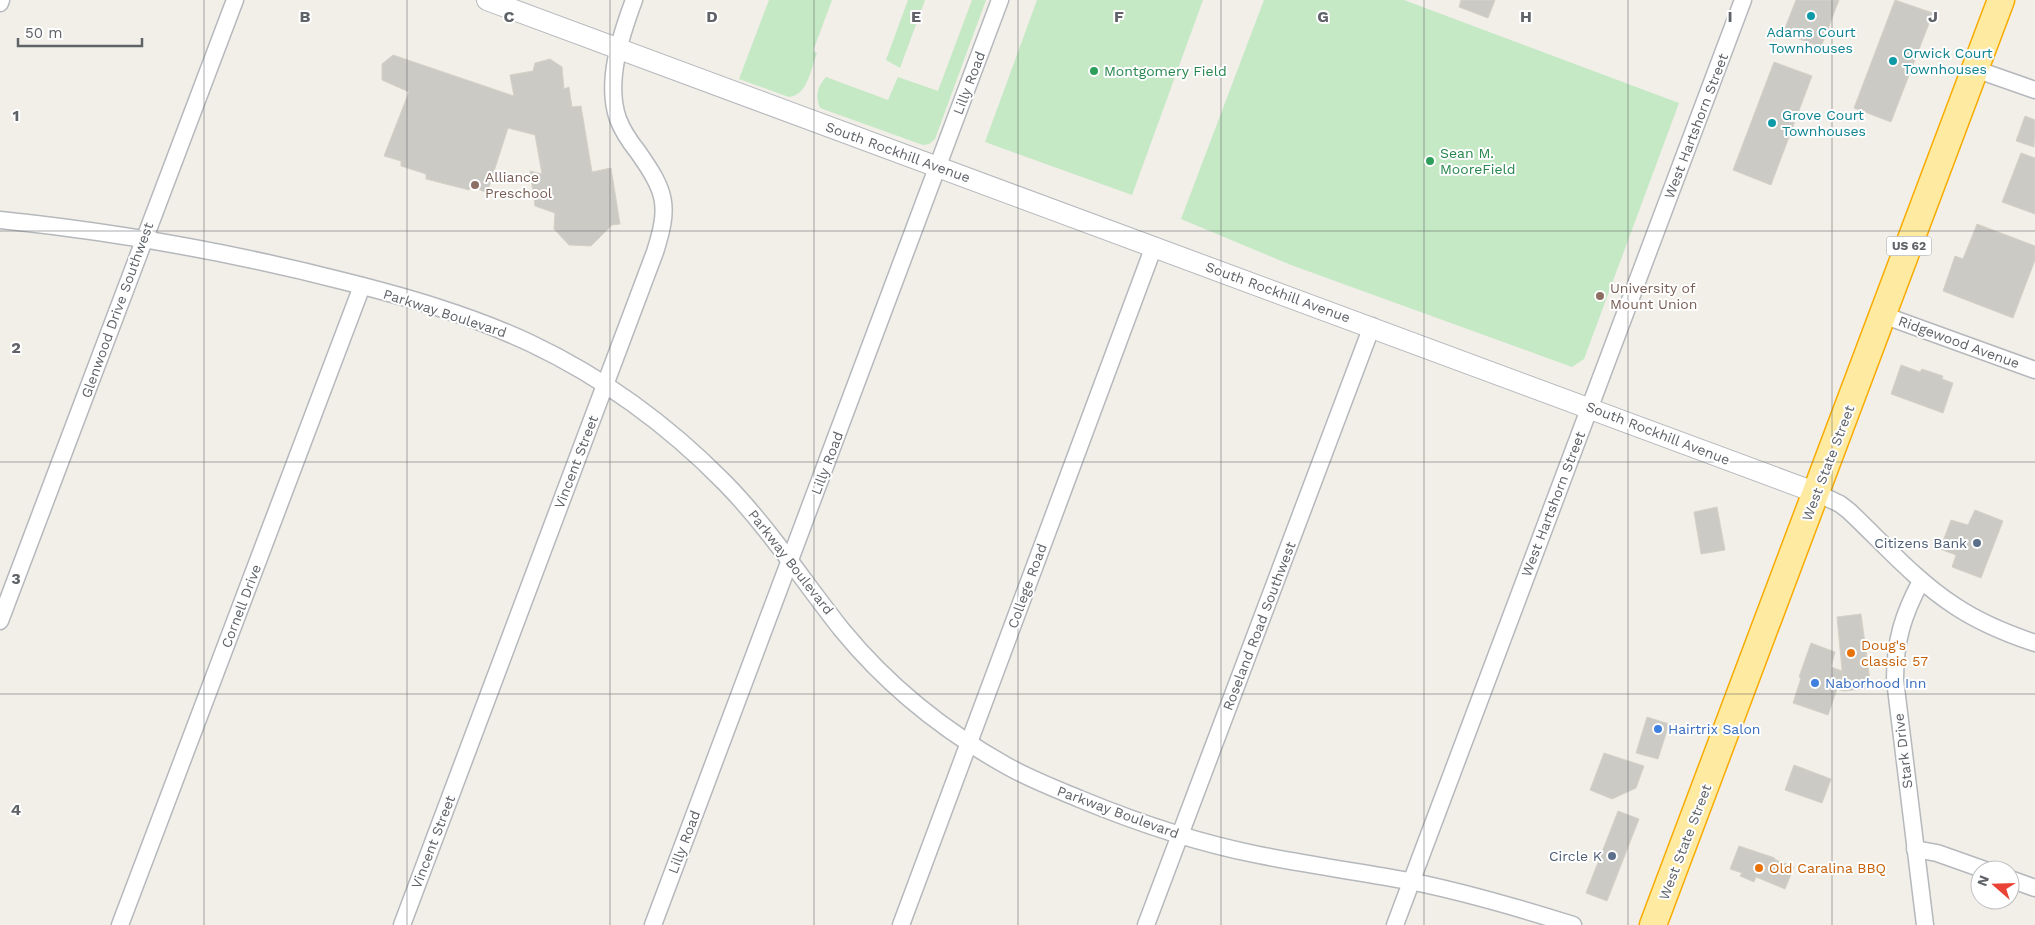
<svg xmlns="http://www.w3.org/2000/svg" width="2035" height="925" font-family="'Work Sans',sans-serif">
  <style>
    .green { fill: #c5e8c5 }
    .building { fill: #cccac5; stroke: #d6d1c6 }
    .lines { fill: none; stroke-linecap: round; stroke-linejoin: round }
    .minor-casing { stroke: #b5b8bc; stroke-width: 19 }
    .tertiary-casing { stroke: #b5b8bc; stroke-width: 22 }
    .trunk-casing { stroke: #f9ab00; stroke-width: 29 }
    .minor { stroke: #fff; stroke-width: 16 }
    .tertiary { stroke: #fff; stroke-width: 20 }
    .trunk { stroke: #feeaa1; stroke-width: 26 }
    .grid { fill: none; stroke: #5f6368; stroke-width: 1; stroke-opacity: 0.55 }
    .culture-dot { fill: #0f9aa8; stroke: #fff; stroke-width: 2 }
    .leisure-dot { fill: #2e9e5b; stroke: #fff; stroke-width: 2 }
    .education-dot { fill: #8d6e63; stroke: #fff; stroke-width: 2 }
    .service-dot { fill: #5c6f8a; stroke: #fff; stroke-width: 2 }
    .food-dot { fill: #e8710a; stroke: #fff; stroke-width: 2 }
    .shop-dot { fill: #3f7fe0; stroke: #fff; stroke-width: 2 }
    .labels { text-anchor: middle; stroke-width: 4; stroke-linejoin: round; paint-order: stroke }
    .shield { fill: #fff; stroke: #8f9295; stroke-width: 1 }
    .shield-label { font-size: 12px; font-weight: bold; fill: #5f6368 }
    .culture-label { font-size: 14px; fill: #0d838f; stroke: #fff; text-anchor: start }
    .leisure-label { font-size: 14px; fill: #27864d; stroke: #fff; text-anchor: start }
    .street-label { font-size: 14px; fill: #5f6368; stroke: #fff }
    .education-label { font-size: 14px; fill: #785e54; stroke: #fff; text-anchor: start }
    .service-label { font-size: 14px; fill: #4e5e75; stroke: #fff; text-anchor: end }
    .food-label { font-size: 14px; fill: #c56008; stroke: #fff; text-anchor: start }
    .shop-label { font-size: 14px; fill: #366cbe; stroke: #fff; text-anchor: start }
    .grid-label { font-size: 16px; text-anchor: middle; font-weight: bold; fill: #5f6368; stroke: #fff; stroke-width: 4; stroke-linejoin: round; paint-order: stroke }
  </style>
  <rect width="100%" height="100%" fill="#f1efe8"/>
  <g class="green">
    <path d="M769,0H832L813,51L817,53C811,68 808,95 789,97L739,79Z"/>
    <polygon points="908,0 925,0 900,68 886,60"/>
    <path d="M972,0H986L935,139L929,144L923,145L820,108C815,96 817,87 826,77L888,100L898,77L938,91Z"/>
    <polygon points="1037,0 1203,0 1132,195 985,142"/>
    <polygon points="1264,0 1404,0 1679,103 1584,359 1572,367 1291,265 1181,219"/>
  </g>
  <g class="building">
    <polygon points="1461,0 1495,0 1488,18 1459,7"/>
    <polygon points="1796,0 1839,0 1821,47 1783,33"/>
    <polygon points="1895,0 1933,13 1891,122 1854,108"/>
    <polygon points="393,55 514,96 510,75 533,71 535,63 550,59 562,67 564,89 569,87 572,107 581,106 592,172 611,168 620,224 612,225 591,246 569,245 554,229 555,213 535,206 530,171 542,174 535,135 508,128 487,193 472,186 469,190 426,179 426,174 401,166 401,161 384,156 409,92 382,80 382,64"/>
    <polygon points="1774,62 1812,76 1771,185 1733,170"/>
    <polygon points="2025,116 2035,120 2034,147 2016,141"/>
    <polygon points="2021,153 2035,158 2035,214 2002,202"/>
    <polygon points="1977,224 2035,246 2035,260 2013,318 1943,291 1955,256 1963,259"/>
    <polygon points="1901,365 1920,372 1922,369 1943,376 1942,379 1953,383 1943,413 1891,394"/>
    <polygon points="1717,507 1725,550 1701,554 1694,512"/>
    <polygon points="1975,510 2003,521 1981,578 1952,567 1956,555 1940,549 1951,520 1968,525"/>
    <polygon points="1861,614 1871,688 1844,691 1837,617"/>
    <polygon points="1811,643 1835,652 1831,667 1842,671 1844,691 1837,689 1828,715 1793,703 1801,678 1799,677"/>
    <polygon points="1647,717 1669,724 1658,759 1636,753"/>
    <polygon points="1604,753 1644,766 1636,788 1612,799 1590,790"/>
    <polygon points="1794,765 1831,779 1822,803 1785,790"/>
    <polygon points="1618,811 1639,819 1607,901 1586,893"/>
    <polygon points="1739,846 1775,858 1774,859 1794,867 1785,889 1756,877 1754,882 1740,876 1742,873 1730,869"/>
  </g>
  <g class="lines">
    <defs>
      <g id="minor">
        <polyline points="0,3 1,0"/>
        <polyline points="1975,69 2035,90"/>
        <path d="M0,220C116,232 230,252 343,281C407,297 470,315 530,343C602,377 669,426 725,483C769,528 803,581 842,630C888,686 944,731 1007,766C1030,779 1056,789 1080,799C1138,823 1198,843 1259,855C1309,865 1359,872 1409,881C1465,892 1519,908 1573,925"/>
        <polyline points="1883,315 2035,370"/>
        <path d="M1817,493L1840,504L1849,511C1883,543 1915,580 1955,606C1979,622 2008,634 2035,643"/>
        <path d="M1921,581C1903,615 1895,640 1895,680L1925,925"/>
        <polyline points="0,621 235,0"/>
        <polyline points="1915,849 1937,853 1985,870"/>
        <polyline points="2010,879 2035,888"/>
        <polyline points="120,925 362,286"/>
        <path d="M402,925L655,252C670,205 666,192 638,152C630,142 623,132 618,119C605,82 621,35 634,0"/>
        <polyline points="653,925 1000,0"/>
        <polyline points="901,925 1154,246"/>
        <polyline points="1146,925 1372,326"/>
        <polyline points="1395,925 1743,0"/>
      </g>
      <polyline id="tertiary" points="487,0 1817,493"/>
      <polyline id="trunk" points="1653,925 2001,0"/>
    </defs>
    <use href="#minor" class="minor-casing"/>
    <use href="#tertiary" class="tertiary-casing"/>
    <use href="#trunk" class="trunk-casing"/>
    <use href="#minor" class="minor"/>
    <use href="#tertiary" class="tertiary"/>
    <use href="#trunk" class="trunk"/>
  </g>
  <path class="grid" d="M204,0V925M407,0V925M610,0V925M814,0V925M1018,0V925M1221,0V925M1424,0V925M1628,0V925M1832,0V925M0,231H2035M0,462H2035M0,694H2035"/>
  <g class="culture-dot">
    <circle cx="1811" cy="16" r="5"/>
    <circle cx="1893" cy="61" r="5"/>
    <circle cx="1772" cy="123" r="5"/>
  </g>
  <g class="leisure-dot">
    <circle cx="1094" cy="71" r="5"/>
    <circle cx="1430" cy="161" r="5"/>
  </g>
  <g class="education-dot">
    <circle cx="475" cy="185" r="5"/>
    <circle cx="1600" cy="296" r="5"/>
  </g>
  <g class="service-dot">
    <circle cx="1977" cy="543" r="5"/>
    <circle cx="1612" cy="856" r="5"/>
  </g>
  <g class="food-dot">
    <circle cx="1851" cy="653" r="5"/>
    <circle cx="1759" cy="868" r="5"/>
  </g>
  <g class="shop-dot">
    <circle cx="1815" cy="683" r="5"/>
    <circle cx="1658" cy="729" r="5"/>
  </g>
  <g class="labels">
    <rect class="shield" x="1886.5" y="236.5" width="45" height="19" rx="4"/>
    <g class="shield-label">
      <text x="1909" y="250">US 62</text>
    </g>
    <g class="culture-label">
      <text x="1811" y="37" text-anchor="middle">Adams Court<tspan x="1811" dy="16">Townhouses</tspan></text>
      <text x="1903" y="58">Orwick Court<tspan x="1903" dy="16">Townhouses</tspan></text>
      <text x="1782" y="120">Grove Court<tspan x="1782" dy="16">Townhouses</tspan></text>
    </g>
    <g class="leisure-label">
      <text x="1104" y="76">Montgomery Field</text>
      <text x="1440" y="158">Sean M.<tspan x="1440" dy="16">MooreField</tspan></text>
    </g>
    <g class="street-label">
      <text transform="translate(969 83) rotate(-69)" y="5">Lilly Road</text>
      <text transform="translate(1696 126) rotate(-69)" y="5">West Hartshorn Street</text>
      <text transform="translate(898 152) rotate(20)" y="5">South Rockhill Avenue</text>
      <text transform="translate(1278 292) rotate(20)" y="5">South Rockhill Avenue</text>
      <text transform="translate(117 310) rotate(-70)" y="5">Glenwood Drive Southwest</text>
      <text transform="translate(445 313) rotate(18)" y="5">Parkway Boulevard</text>
      <text transform="translate(1959 342) rotate(20)" y="5">Ridgewood Avenue</text>
      <text transform="translate(1658 433) rotate(21)" y="5">South Rockhill Avenue</text>
      <text transform="translate(576 462) rotate(-69)" y="5">Vincent Street</text>
      <text transform="translate(827 463) rotate(-69)" y="5">Lilly Road</text>
      <text transform="translate(1828 463) rotate(-69)" y="5">West State Street</text>
      <text transform="translate(1553 504) rotate(-69)" y="5">West Hartshorn Street</text>
      <text transform="translate(791 562) rotate(52)" y="5">Parkway Boulevard</text>
      <text transform="translate(1027 586) rotate(-70)" y="5">College Road</text>
      <text transform="translate(241 606) rotate(-69)" y="5">Cornell Drive</text>
      <text transform="translate(1259 626) rotate(-69)" y="5">Roseland Road Southwest</text>
      <text transform="translate(1903 751) rotate(-97)" y="5">Stark Drive</text>
      <text transform="translate(1118 812) rotate(20)" y="5">Parkway Boulevard</text>
      <text transform="translate(433 842) rotate(-69)" y="5">Vincent Street</text>
      <text transform="translate(684 842) rotate(-69)" y="5">Lilly Road</text>
      <text transform="translate(1685 842) rotate(-69)" y="5">West State Street</text>
    </g>
    <g class="education-label">
      <text x="485" y="182">Alliance<tspan x="485" dy="16">Preschool</tspan></text>
      <text x="1610" y="293">University of<tspan x="1610" dy="16">Mount Union</tspan></text>
    </g>
    <g class="service-label">
      <text x="1967" y="548">Citizens Bank</text>
      <text x="1602" y="861">Circle K</text>
    </g>
    <g class="food-label">
      <text x="1861" y="650">Doug's<tspan x="1861" dy="16">classic 57</tspan></text>
      <text x="1769" y="873">Old Caralina BBQ</text>
    </g>
    <g class="shop-label">
      <text x="1825" y="688">Naborhood Inn</text>
      <text x="1668" y="734">Hairtrix Salon</text>
    </g>
  </g>
  <g class="grid-label">
    <text x="305" y="22">B</text>
    <text x="509" y="22">C</text>
    <text x="712" y="22">D</text>
    <text x="916" y="22">E</text>
    <text x="1119" y="22">F</text>
    <text x="1323" y="22">G</text>
    <text x="1526" y="22">H</text>
    <text x="1730" y="22">I</text>
    <text x="1933" y="22">J</text>
    <text x="16" y="121">1</text>
    <text x="16" y="353">2</text>
    <text x="16" y="584">3</text>
    <text x="16" y="815">4</text>
  </g>
  <g transform="translate(1995 885) rotate(290)"><circle r="24" fill="#ffffff" stroke="#bfc1c3"/>
  <path d="M0-4L9 19L0 12L-9 19Z" fill="#ea4335"/>
  <text y="-8" font-size="14" font-weight="bold" text-anchor="middle" fill="#5f6368">N</text>
  </g>
  <path d="M18 38v8h124v-8" fill="none" stroke="#5f6368" stroke-width="2.5"/>
  <text x="25" y="38" font-size="15" fill="#5f6368" stroke="#ffffff" stroke-width="4" paint-order="stroke">50 m</text>
</svg>
